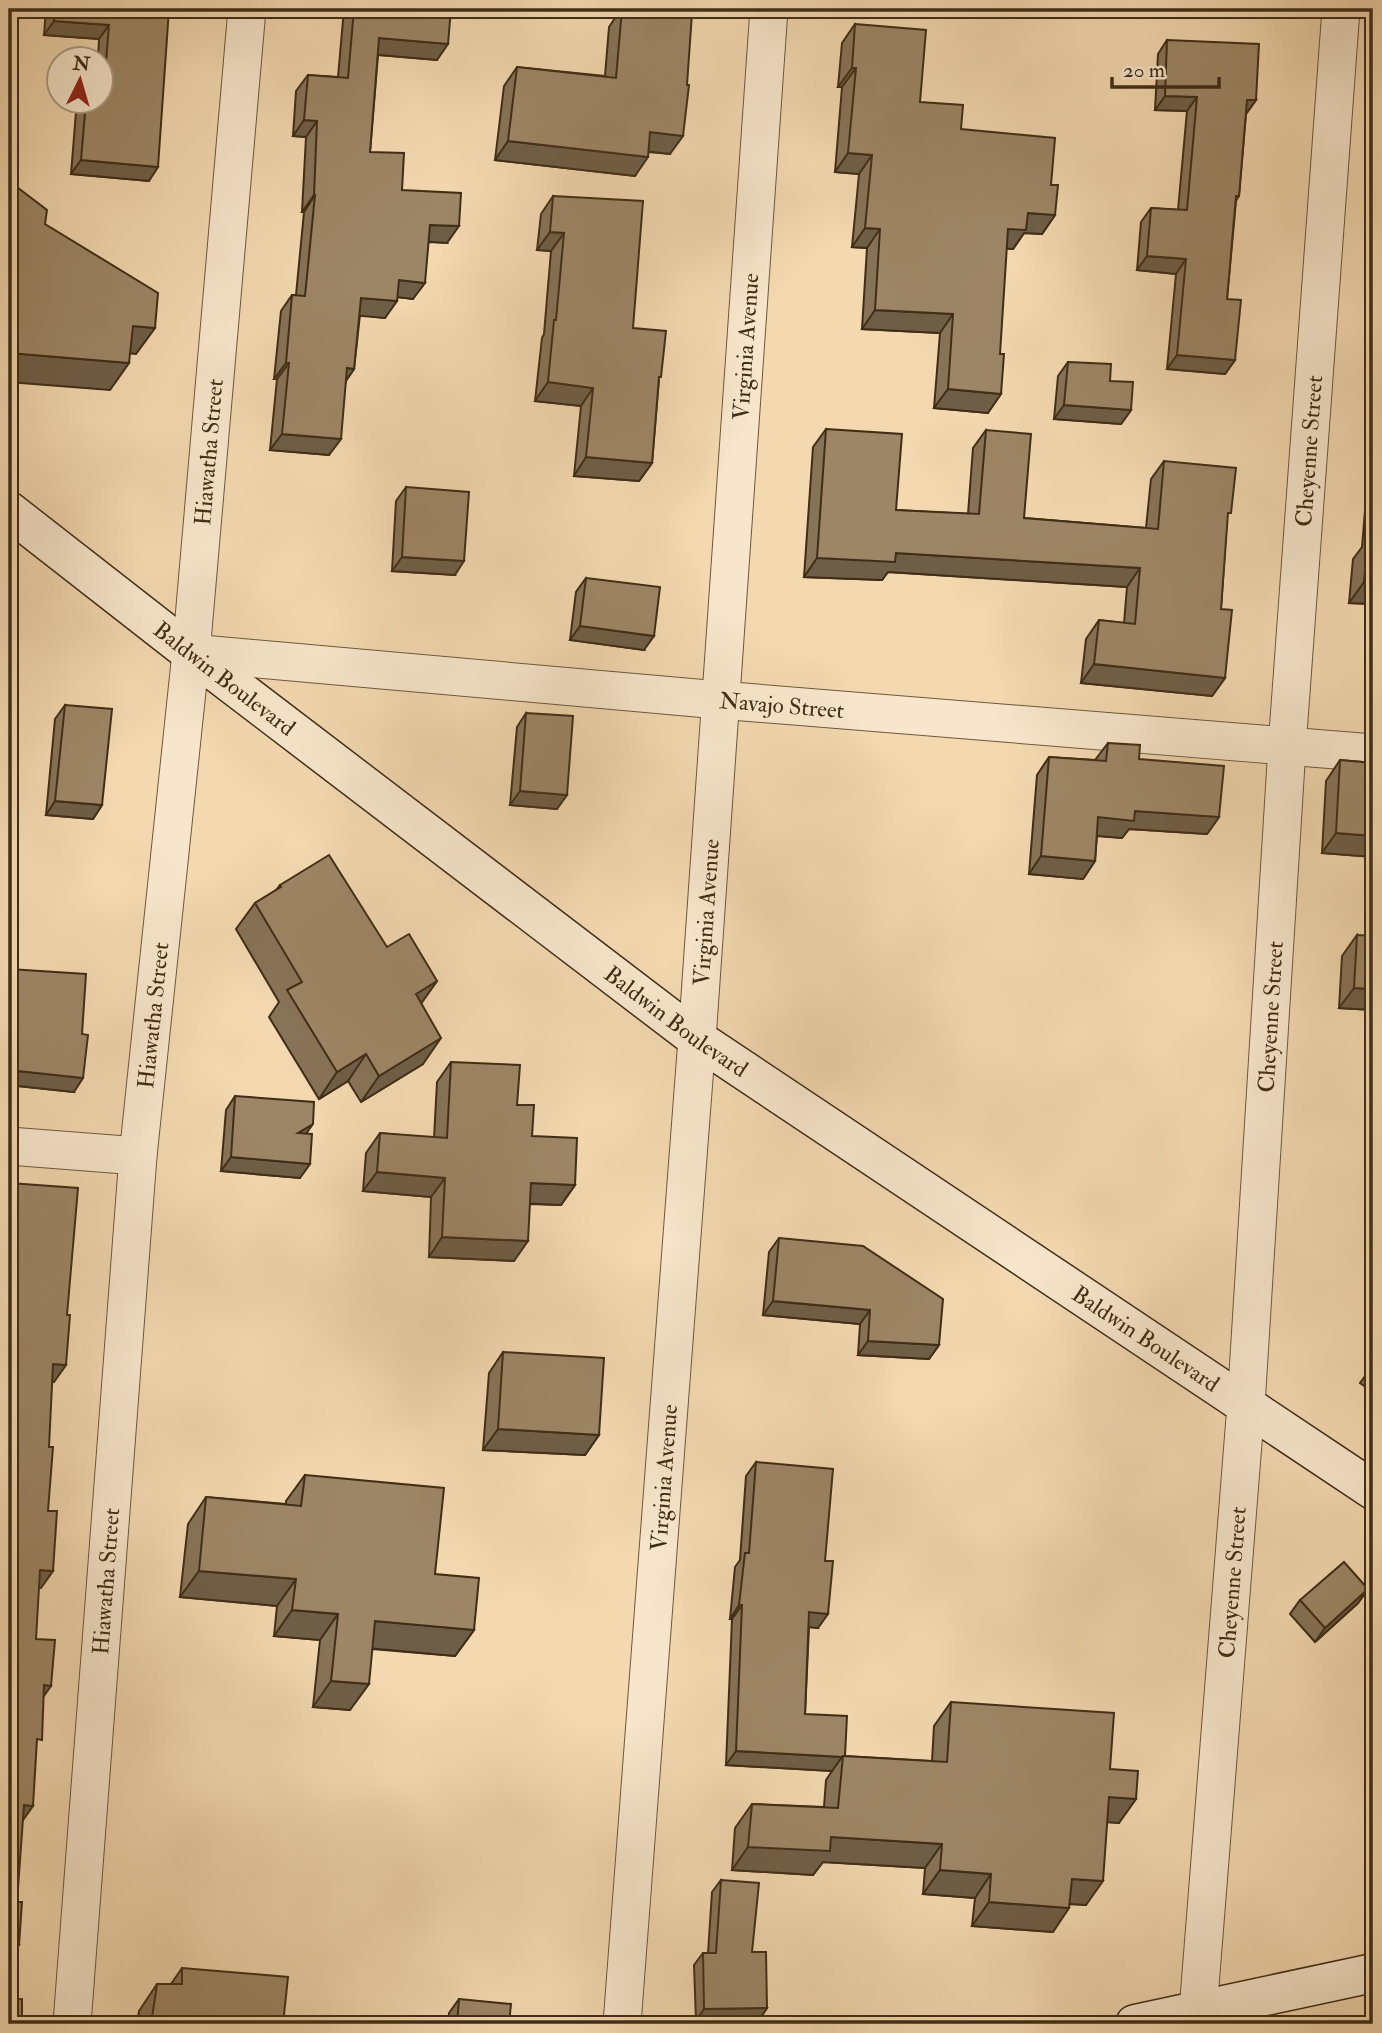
<svg xmlns="http://www.w3.org/2000/svg" width="1382" height="2033" font-family="'IM FELL Double Pica',serif">
  <style>
    .lines { fill: none; stroke-linecap: round; stroke-linejoin: round }
    .street-casing { stroke: #6d583c; stroke-width: 39 }
    .secondary-casing { stroke: #402d16; stroke-width: 41 }
    .street { stroke: #f7e6cc; stroke-width: 37 }
    .secondary { stroke: #f7e6cc; stroke-width: 38 }
    .wall { fill: #877358; stroke: #402d16; stroke-width: 2 }
    .shaded-wall { fill: #6e5e47; stroke: #402d16; stroke-width: 2 }
    .building { fill: #9d8666; stroke: #402d16; stroke-width: 2 }
    .labels { text-anchor: middle; stroke-width: 5; stroke-linejoin: round; paint-order: stroke }
    .street-label { font-size: 23px; fill: #402d16; stroke: #f7e6cc }
  </style>
  <rect width="100%" height="100%" fill="#f3d8b0"/>
  <filter id="stains"><feTurbulence type="fractalNoise" baseFrequency=".00286" numOctaves="4"/><feColorMatrix values="0 0 0 0 .2 0 0 0 0 .09 0 0 0 0 .02 0 0 0 .5 -.17"/></filter>
  <radialGradient id="worn" r=".72"><stop offset=".6" stop-color="#630" stop-opacity="0"/><stop offset="1" stop-color="#630" stop-opacity=".3"/></radialGradient>
  <g class="lines">
    <defs>
      <g id="street">
        <path id="s1" d="M191,653L719,700L1373,753"/>
        <polyline points="9,1146 138,1156"/>
        <path id="s2" d="M72,2024L138,1156L191,653L247,9"/>
        <path id="s3" d="M622,2024L697,1039L769,9"/>
        <path id="s4" d="M1197,2024L1246,1405L1287,747L1341,9"/>
      </g>
      <g id="secondary">
        <path id="s5" d="M9,511L191,653L697,1039L1373,1490"/>
        <polyline points="1135,2024 1373,1973"/>
      </g>
    </defs>
    <use href="#street" class="street-casing"/>
    <use href="#secondary" class="secondary-casing"/>
    <use href="#street" class="street"/>
    <use href="#secondary" class="secondary"/>
  </g>
  <g class="wall">
    <polygon points="46,9 169,9 149,181 71,174 76,112 83,102 102,102 102,60 98,60 99,39 44,35"/>
    <polygon points="344,9 451,9 437,60 378,55 370,152 447,243 428,242 413,299 397,297 385,318 360,315 354,369 346,381 329,455 270,450 277,379 274,379 281,311 292,295 296,295 304,212 302,212 306,137 293,136 296,91 308,75 338,77"/>
    <polygon points="621,9 637,9 670,154 648,152 635,176 495,160 504,86 517,67 605,76 609,27"/>
    <polygon points="855,24 920,102 961,129 1051,185 1055,215 1042,234 1024,233 1013,249 1006,248 988,413 934,408 940,333 862,329 867,248 852,247 859,174 835,172 842,87 838,87 842,43"/>
    <polygon points="1167,40 1256,100 1246,114 1239,196 1236,201 1227,299 1235,360 1225,374 1167,369 1176,274 1137,270 1141,222 1151,208 1178,210 1187,111 1155,110 1158,54"/>
    <polygon points="553,196 633,328 659,380 652,463 639,481 574,476 581,406 535,401 542,338 544,334 551,251 537,250 541,214"/>
    <polygon points="1068,362 1110,381 1131,410 1121,424 1054,419 1058,376"/>
    <polygon points="826,429 896,510 968,514 973,448 986,430 1024,518 1146,528 1151,479 1164,461 1227,519 1221,609 1225,678 1212,696 1081,683 1086,639 1099,620 1124,623 1127,587 888,572 882,580 804,577 813,447"/>
    <polygon points="1373,467 1373,604 1349,603 1353,559 1362,547 1368,474"/>
    <polygon points="406,487 455,575 392,571 396,501"/>
    <polygon points="586,578 644,650 570,640 576,592"/>
    <polygon points="65,705 102,805 93,819 46,815 55,719"/>
    <polygon points="526,713 557,809 510,805 517,727"/>
    <polygon points="1108,743 1139,759 1219,817 1207,834 1129,829 1122,838 1097,836 1095,861 1083,879 1029,874 1037,775 1049,757 1095,760"/>
    <polygon points="1340,760 1373,763 1373,857 1322,853 1326,781"/>
    <polygon points="280,885 387,947 437,981 421,1003 423,1064 361,1102 348,1081 319,1099 269,1017 279,1002 236,929 255,903 276,890"/>
    <polygon points="1357,935 1373,1010 1339,1008 1342,956"/>
    <polygon points="9,969 74,1092 9,1085"/>
    <polygon points="451,1062 517,1105 532,1136 575,1185 561,1205 530,1204 514,1261 429,1257 431,1197 363,1191 366,1153 380,1133 434,1138 437,1082"/>
    <polygon points="235,1096 306,1134 300,1178 221,1171 226,1110"/>
    <polygon points="779,1238 939,1345 929,1359 858,1355 860,1324 763,1315 769,1252"/>
    <polygon points="503,1352 599,1435 585,1455 483,1450 489,1373"/>
    <polygon points="1373,1365 1373,1392 1360,1383"/>
    <polygon points="756,1462 818,1628 809,1627 805,1714 845,1756 932,1761 934,1726 951,1702 1110,1769 1119,1823 1107,1822 1086,1905 1070,1904 1053,1932 972,1926 975,1898 923,1894 925,1868 823,1862 813,1875 732,1870 735,1828 752,1804 824,1807 826,1780 832,1771 726,1765 732,1619 730,1619 735,1567 740,1560 746,1476"/>
    <polygon points="305,1475 435,1574 474,1630 455,1656 372,1649 350,1710 313,1707 320,1640 274,1636 277,1606 180,1597 188,1524 206,1497 286,1504 286,1501"/>
    <polygon points="1368,1589 1358,1603 1315,1642 1290,1614 1300,1600"/>
    <polygon points="721,1880 752,1952 767,2008 759,2020 696,2021 694,1965 703,1953 708,1953 712,1892"/>
    <polygon points="182,1968 283,2024 137,2024 139,2011 157,1984 171,1984"/>
    <polygon points="459,1999 509,2024 448,2024 449,2013"/>
  </g>
  <g class="shaded-wall">
    <polygon points="54,21 109,25 99,39 44,35"/>
    <polygon points="379,38 448,44 437,60 368,54"/>
    <polygon points="852,68 856,68 842,87 838,87"/>
    <polygon points="1165,96 1197,97 1187,111 1155,110"/>
    <polygon points="1247,100 1256,100 1246,114 1237,114"/>
    <polygon points="304,120 317,121 306,137 293,136"/>
    <polygon points="650,132 683,136 670,154 637,150"/>
    <polygon points="508,141 648,157 635,176 495,160"/>
    <polygon points="848,153 872,155 859,174 835,172"/>
    <polygon points="81,160 158,167 149,181 71,174"/>
    <polygon points="314,195 315,195 304,212 302,212"/>
    <polygon points="1028,213 1055,215 1042,234 1024,233 1013,249 994,248 1008,229"/>
    <polygon points="430,225 459,226 447,243 419,241"/>
    <polygon points="865,228 880,229 867,248 852,247"/>
    <polygon points="550,232 564,233 551,251 537,250"/>
    <polygon points="1147,256 1186,259 1176,274 1137,270"/>
    <polygon points="399,280 425,283 413,299 387,296"/>
    <polygon points="361,298 397,301 385,318 350,315"/>
    <polygon points="875,310 953,314 940,333 862,329"/>
    <polygon points="133,326 155,328 136,354 114,352"/>
    <polygon points="9,353 129,363 110,390 9,382"/>
    <polygon points="1177,355 1235,360 1225,374 1167,369"/>
    <polygon points="286,363 289,363 277,379 274,379"/>
    <polygon points="347,368 354,369 343,385"/>
    <polygon points="548,382 593,388 581,406 535,401"/>
    <polygon points="948,389 1001,394 988,413 934,408"/>
    <polygon points="1064,405 1131,410 1121,424 1054,419"/>
    <polygon points="282,434 341,439 329,455 270,450"/>
    <polygon points="586,457 652,463 639,481 574,476"/>
    <polygon points="896,553 1140,568 1127,587 888,572 882,580 804,577 817,558"/>
    <polygon points="402,557 464,561 455,575 392,571"/>
    <polygon points="1364,582 1373,582 1373,604 1349,603"/>
    <polygon points="580,626 654,636 644,650 570,640"/>
    <polygon points="1094,664 1225,678 1212,696 1081,683"/>
    <polygon points="520,791 567,795 557,809 510,805"/>
    <polygon points="55,801 102,805 93,819 46,815"/>
    <polygon points="1135,811 1219,817 1207,834 1129,829 1122,838 1086,835 1098,817"/>
    <polygon points="1336,833 1373,836 1373,857 1322,853"/>
    <polygon points="1041,856 1095,861 1083,879 1029,874"/>
    <polygon points="437,981 418,1008 416,994"/>
    <polygon points="1354,988 1373,989 1373,1010 1339,1008"/>
    <polygon points="9,1014 14,1014 9,1022"/>
    <polygon points="441,1038 423,1064 361,1102 379,1076"/>
    <polygon points="366,1054 348,1081 319,1099 337,1072"/>
    <polygon points="9,1070 83,1078 74,1092 9,1085"/>
    <polygon points="313,1124 303,1138 298,1133"/>
    <polygon points="231,1157 310,1164 300,1178 221,1171"/>
    <polygon points="377,1172 445,1178 431,1197 363,1191"/>
    <polygon points="531,1183 575,1185 561,1205 517,1203"/>
    <polygon points="442,1237 528,1241 514,1261 429,1257"/>
    <polygon points="773,1301 870,1310 860,1324 763,1315"/>
    <polygon points="868,1341 939,1345 929,1359 858,1355"/>
    <polygon points="53,1364 66,1365 54,1382 41,1381"/>
    <polygon points="498,1429 599,1435 585,1455 483,1450"/>
    <polygon points="40,1570 53,1571 41,1588 28,1587"/>
    <polygon points="199,1571 296,1579 277,1606 180,1597"/>
    <polygon points="1368,1589 1358,1603 1315,1642 1325,1628"/>
    <polygon points="739,1605 742,1605 732,1619 730,1619"/>
    <polygon points="292,1610 338,1614 320,1640 274,1636"/>
    <polygon points="809,1612 828,1614 818,1628 799,1626"/>
    <polygon points="375,1621 474,1630 455,1656 356,1647"/>
    <polygon points="331,1681 369,1684 350,1710 313,1707"/>
    <polygon points="44,1685 51,1686 39,1703"/>
    <polygon points="736,1751 842,1757 832,1771 726,1765"/>
    <polygon points="1109,1797 1136,1799 1119,1823 1092,1821"/>
    <polygon points="24,1805 33,1806 21,1823"/>
    <polygon points="831,1837 942,1844 925,1868 823,1862 813,1875 732,1870 748,1847"/>
    <polygon points="940,1870 991,1874 975,1898 923,1894"/>
    <polygon points="1072,1879 1103,1881 1086,1905 1055,1903"/>
    <polygon points="989,1902 1069,1908 1053,1932 972,1926"/>
    <polygon points="9,1945 19,1945 9,1960"/>
    <polygon points="767,2008 759,2020 696,2021 704,2009"/>
  </g>
  <g class="building">
    <polygon points="55,9 169,9 158,167 81,160 86,102 102,102 102,99 103,99 109,25 54,21"/>
    <polygon points="354,9 451,9 448,44 379,38 370,152 404,153 402,190 461,193 459,226 430,225 425,283 399,280 397,301 361,298 354,369 347,368 341,439 282,434 289,363 286,363 292,295 305,296 315,195 314,195 317,121 304,120 308,75 348,78"/>
    <polygon points="622,9 692,13 687,85 689,85 683,136 650,132 648,157 508,141 517,67 616,78"/>
    <polygon points="855,24 926,30 920,102 963,105 961,129 1055,138 1051,185 1058,185 1055,215 1028,213 1026,230 1008,229 1000,354 1004,354 1001,394 948,389 953,314 875,310 880,229 865,228 872,155 848,153 856,68 852,68"/>
    <polygon points="1167,40 1259,44 1256,100 1247,100 1239,196 1236,196 1227,299 1241,300 1235,360 1177,355 1186,259 1147,256 1151,208 1187,210 1197,97 1165,96"/>
    <polygon points="9,181 47,210 45,224 158,293 155,328 133,326 129,363 9,353"/>
    <polygon points="553,196 643,201 633,328 666,331 661,377 659,377 652,463 586,457 593,388 548,382 554,320 556,320 564,233 550,232"/>
    <polygon points="1068,362 1111,364 1110,381 1133,382 1131,410 1064,405"/>
    <polygon points="826,429 902,434 896,510 979,514 986,430 1031,434 1024,518 1158,529 1164,461 1236,468 1231,513 1228,513 1221,609 1232,610 1225,678 1094,664 1099,620 1135,624 1140,568 896,553 895,562 817,558"/>
    <polygon points="406,487 469,492 464,561 402,557"/>
    <polygon points="1368,538 1373,538 1373,582 1364,582"/>
    <polygon points="586,578 660,587 654,636 580,626"/>
    <polygon points="65,705 112,709 102,805 55,801"/>
    <polygon points="526,713 573,716 567,795 520,791"/>
    <polygon points="1108,743 1140,745 1139,759 1224,766 1219,817 1135,811 1134,821 1098,817 1095,861 1041,856 1049,757 1106,761"/>
    <polygon points="1340,760 1373,763 1373,836 1336,833"/>
    <polygon points="329,855 387,947 409,934 437,981 416,994 441,1038 379,1076 366,1054 337,1072 287,990 302,982 255,903 281,887 280,885"/>
    <polygon points="1357,935 1373,936 1373,989 1354,988"/>
    <polygon points="9,969 86,974 82,1034 88,1035 83,1078 9,1070 14,1014 9,1014"/>
    <polygon points="451,1062 520,1065 517,1105 534,1105 532,1136 577,1138 575,1185 531,1183 528,1241 442,1237 445,1178 377,1172 380,1133 447,1138"/>
    <polygon points="235,1096 314,1102 313,1124 298,1133 312,1134 310,1164 231,1157"/>
    <polygon points="9,1183 78,1188 67,1315 70,1315 66,1365 53,1364 49,1447 53,1447 48,1511 57,1511 53,1571 40,1570 36,1639 55,1640 51,1686 44,1685 42,1740 37,1739 33,1806 24,1805 17,1902 22,1902 19,1945 9,1945"/>
    <polygon points="779,1238 863,1246 943,1299 939,1345 868,1341 870,1310 773,1301"/>
    <polygon points="503,1352 604,1358 599,1435 498,1429"/>
    <polygon points="756,1462 833,1469 825,1561 833,1561 828,1614 809,1612 805,1714 847,1716 845,1756 843,1756 843,1757 736,1751 742,1605 739,1605 745,1553 749,1553"/>
    <polygon points="305,1475 444,1488 435,1574 479,1578 474,1630 375,1621 369,1684 331,1681 338,1614 292,1610 296,1579 199,1571 206,1497 301,1506"/>
    <polygon points="1344,1562 1368,1589 1325,1628 1300,1600"/>
    <polygon points="951,1702 1114,1713 1110,1769 1138,1771 1136,1799 1109,1797 1103,1881 1072,1879 1069,1908 989,1902 991,1874 940,1870 942,1844 831,1837 830,1851 748,1847 752,1804 838,1808 843,1756 947,1762"/>
    <polygon points="721,1880 759,1883 752,1952 766,1952 767,2008 704,2009 703,1953 716,1953"/>
    <polygon points="182,1968 288,1977 283,2024 151,2024 157,1984 182,1984"/>
    <polygon points="22,1999 22,2024 9,2024 9,2000"/>
    <polygon points="459,1999 511,2004 509,2024 457,2024"/>
  </g>
  <g class="labels">
    <g class="street-label">
      <text dy="8" stroke="none"><textPath href="#s3" startOffset="1682">Virginia Avenue</textPath></text>
      <text dy="8" stroke="none"><textPath href="#s4" startOffset="1577">Cheyenne Street</textPath></text>
      <text dy="8" stroke="none"><textPath href="#s2" startOffset="1578">Hiawatha Street</textPath></text>
      <text dy="8" stroke="none"><textPath href="#s5" startOffset="273">Baldwin Boulevard</textPath></text>
      <text dy="8" stroke="none"><textPath href="#s1" startOffset="593">Navajo Street</textPath></text>
      <text dy="8" stroke="none"><textPath href="#s3" startOffset="1115">Virginia Avenue</textPath></text>
      <text dy="8" stroke="none"><textPath href="#s2" startOffset="1012">Hiawatha Street</textPath></text>
      <text dy="8" stroke="none"><textPath href="#s4" startOffset="1010">Cheyenne Street</textPath></text>
      <text dy="8" stroke="none"><textPath href="#s5" startOffset="840">Baldwin Boulevard</textPath></text>
      <text dy="8" stroke="none"><textPath href="#s5" startOffset="1407">Baldwin Boulevard</textPath></text>
      <text dy="8" stroke="none"><textPath href="#s3" startOffset="548">Virginia Avenue</textPath></text>
      <text dy="8" stroke="none"><textPath href="#s2" startOffset="444">Hiawatha Street</textPath></text>
      <text dy="8" stroke="none"><textPath href="#s4" startOffset="443">Cheyenne Street</textPath></text>
    </g>
  </g>
  <rect width="1382" height="2033" fill="none" stroke="#f3d8b0" stroke-width="35"/>
  <rect x="10" y="10" width="1361" height="2012" fill="none" stroke="#402d16" stroke-width="3.5"/>
  <rect x="18" y="18" width="1347" height="1998" fill="none" stroke="#402d16" stroke-width="2"/>
  <g transform="translate(80 80) rotate(5)"><circle r="33" fill="#f7e6cc" stroke="#ae9c83" stroke-width="2"/>
  <path d="M0-5L12 26L0 18L-12 26Z" fill="#8f2418"/>
  <text y="-10" font-size="19" font-weight="bold" text-anchor="middle" fill="#402d16">N</text>
  </g>
  <path d="M1112 77v10h107v-10" fill="none" stroke="#402d16" stroke-width="3.5"/>
  <text x="1123" y="77" font-size="21" fill="#402d16" stroke="#f7e6cc" stroke-width="5" paint-order="stroke">20 m</text>
  <rect width="100%" height="100%" filter="url(#stains)"/>
  <rect width="100%" height="100%" fill="url(#worn)"/>
</svg>
